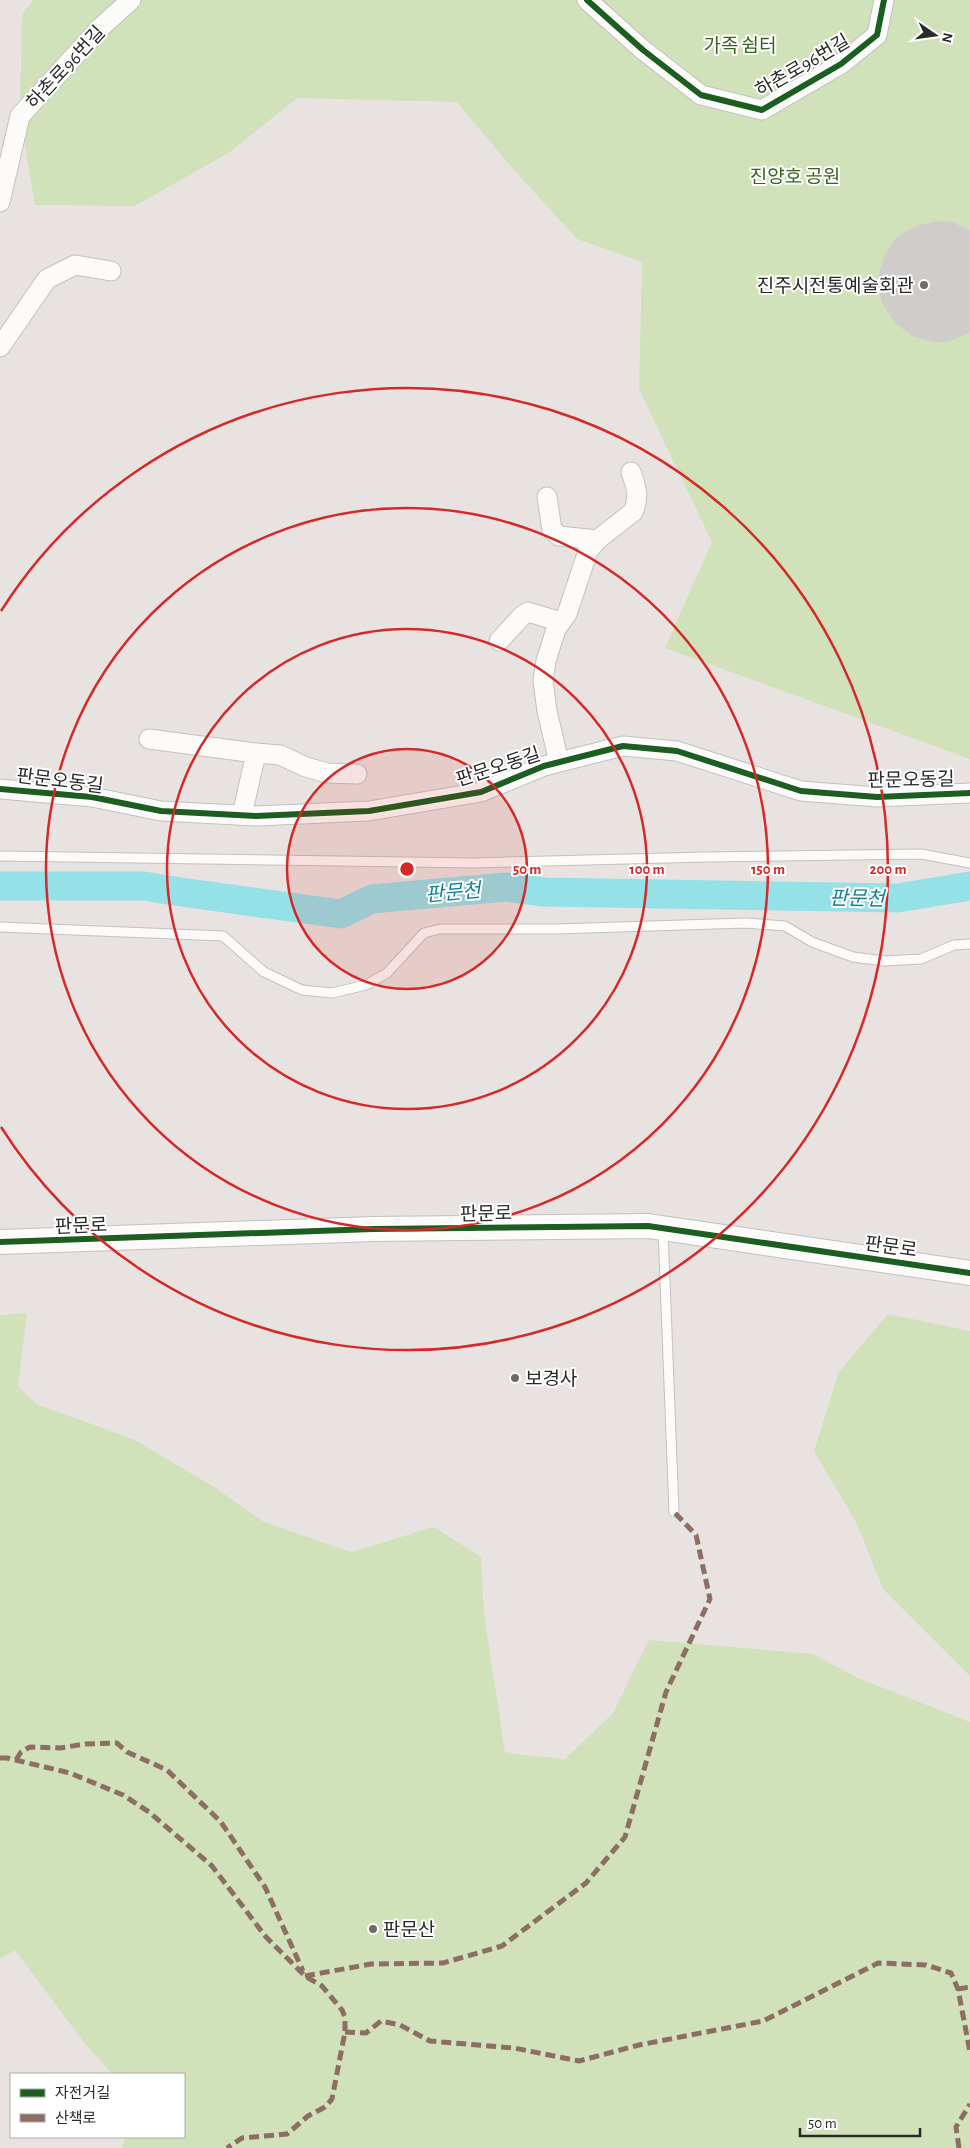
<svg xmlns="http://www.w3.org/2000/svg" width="970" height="2148" font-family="'Alegreya Sans','Noto Sans KR',sans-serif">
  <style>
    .green { fill: #d1e2ba }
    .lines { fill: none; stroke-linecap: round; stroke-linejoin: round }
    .river { stroke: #95e1e8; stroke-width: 29 }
    .building { fill: #cfccc9; stroke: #d3cfcc }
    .service-casing { stroke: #c2c1c1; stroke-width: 11 }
    .minor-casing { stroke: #c2c1c1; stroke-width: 21 }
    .tertiary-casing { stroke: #c2c1c1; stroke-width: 26 }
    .service { stroke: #fcfbfa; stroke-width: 9 }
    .minor { stroke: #fcfbfa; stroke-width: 19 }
    .tertiary { stroke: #fcfbfa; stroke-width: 24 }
    .quiet { stroke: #8d6e63; stroke-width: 5; stroke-dasharray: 10 5; stroke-linecap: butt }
    .cycleway-casing { stroke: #fff; stroke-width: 9 }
    .cycleway { stroke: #1b5e20; stroke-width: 6 }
    .ring { fill: none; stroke: #d62828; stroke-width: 2.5 }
    .poi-dot { fill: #6c6b6a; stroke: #fff; stroke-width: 2 }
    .labels { text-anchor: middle; stroke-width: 4; stroke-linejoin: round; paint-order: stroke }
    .park-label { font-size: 19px; fill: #38651c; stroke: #fff }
    .street-label { font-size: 19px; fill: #2a2a2a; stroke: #fff }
    .poi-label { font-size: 19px; fill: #2a2a2a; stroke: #fff; text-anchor: start }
    .water-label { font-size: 20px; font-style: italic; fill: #128096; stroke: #fff }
    .centre { fill: #d62828; stroke: #fff; stroke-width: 2.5 }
    .ring-label { font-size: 15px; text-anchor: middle; font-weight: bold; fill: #d62828; stroke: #fff; stroke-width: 4; stroke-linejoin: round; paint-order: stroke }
  </style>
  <rect width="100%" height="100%" fill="#e8e3e0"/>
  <g class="green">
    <polygon points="33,0 970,0 970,759 665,648 712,542 639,389 642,262 577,239 513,169 457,102 297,98 230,152 135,206 35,205 20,116 22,15"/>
    <polygon points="27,1313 18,1386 36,1404 133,1439 214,1487 264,1522 351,1552 434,1527 481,1557 484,1613 505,1753 565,1759 613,1713 649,1640 813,1654 858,1678 970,1722 970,2148 122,2148 125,2137 184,2137 184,2074 112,2074 82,2040 15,1950 0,1959 0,1315"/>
    <polygon points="888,1314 970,1331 970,1676 883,1589 857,1524 814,1451 839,1372"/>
  </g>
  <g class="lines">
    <polyline class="river" points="0,886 144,886 174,891 341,914 372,899 506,887 545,892 897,898 970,886"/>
  </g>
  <polygon class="building" points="939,221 951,222 970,230 970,333 949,341 936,342 913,336 894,322 882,302 878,279 884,257 896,238 916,226"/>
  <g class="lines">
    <defs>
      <g id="service">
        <polyline points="0,856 474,863 706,857 921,854 970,863"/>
        <polyline points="0,927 223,936 264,972 302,990 332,993 366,985 387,973 424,933 440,929 556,929 746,923 785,926 812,942 853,957 884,961 921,959 954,945 970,944"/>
        <polyline points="663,1229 674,1512"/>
      </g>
      <g id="minor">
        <polyline points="587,0 643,50 701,95 762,110 841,64 877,35 884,0"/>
        <polyline points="0,202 20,116 100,28 131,0"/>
        <polyline points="0,347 47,279 75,265 111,271"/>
        <polyline points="547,497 552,530 559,536 597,540"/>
        <polyline points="499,641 523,615 528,612 561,622"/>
        <polyline points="149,739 256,753 280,755 306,767 327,773 357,774"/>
        <path d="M559,762L547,711L543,681L546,661L556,629L567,614L588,551L597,540L633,512C640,497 636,486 631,472"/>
        <polyline points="0,789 92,797 161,811 256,816 369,811 481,792 544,766 623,746 677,751 801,791 877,797 970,793"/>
        <polyline points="242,815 256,753"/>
      </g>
      <polyline id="tertiary" points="0,1242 373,1229 648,1226 970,1273"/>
    </defs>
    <use href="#service" class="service-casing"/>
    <use href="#minor" class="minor-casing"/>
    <use href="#tertiary" class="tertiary-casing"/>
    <use href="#service" class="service"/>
    <use href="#minor" class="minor"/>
    <use href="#tertiary" class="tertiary"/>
    <g class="quiet">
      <polyline points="0,1758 7,1758 70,1773 123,1795 149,1812 212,1866 266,1937 305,1976 322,1986 342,2010 345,2017 345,2032 332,2099 325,2107 308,2116 287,2134 242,2138 227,2148"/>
      <polyline points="16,1760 21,1752 30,1747 60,1748 85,1744 117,1743 127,1752 167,1770 221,1822 265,1887 303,1971"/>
      <polyline points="305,1976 371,1964 443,1963 502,1946 586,1883 625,1837 666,1692 710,1599 696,1535 674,1512"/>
      <polyline points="958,1989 970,1987"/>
      <polyline points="345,2032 366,2033 381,2021 400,2025 430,2041 514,2048 579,2061 639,2045 763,2021 878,1963 926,1965 951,1973 958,1989 970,2052"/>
      <polyline points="959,2148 956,2127 970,2104"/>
    </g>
    <defs>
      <g id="cycleway">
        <polyline points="587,0 643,50 701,95 762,110 841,64 877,35 884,0"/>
        <polyline points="0,789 92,797 161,811 256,816 369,811 481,792 544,766 623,746 677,751 801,791 877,797 970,793"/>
        <polyline points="0,1242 373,1229 648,1226 970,1273"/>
      </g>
    </defs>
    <use href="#cycleway" class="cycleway-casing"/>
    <use href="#cycleway" class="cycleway"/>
  </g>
  <circle cx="407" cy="869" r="120" fill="#d62828" fill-opacity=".12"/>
  <g class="ring">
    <circle cx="407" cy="869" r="120"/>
    <circle cx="407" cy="869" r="240"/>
    <circle cx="407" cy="869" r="361"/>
    <path d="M1 611A481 481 0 1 1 1 1127"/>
  </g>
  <g class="poi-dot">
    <circle cx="924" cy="285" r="5"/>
    <circle cx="515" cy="1378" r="5"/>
    <circle cx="373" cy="1929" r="5"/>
  </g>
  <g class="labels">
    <g class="park-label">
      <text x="740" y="52">가족 쉼터</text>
      <text x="795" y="183">진양호 공원</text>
    </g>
    <g class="street-label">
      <text transform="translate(802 65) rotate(-30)" y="7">하촌로96번길</text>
      <text transform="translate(65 67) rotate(-47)" y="7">하촌로96번길</text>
      <text transform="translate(498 766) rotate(-18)" y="7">판문오동길</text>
      <text transform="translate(911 779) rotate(-1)" y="7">판문오동길</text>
      <text transform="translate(60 780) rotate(7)" y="7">판문오동길</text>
      <text transform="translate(486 1213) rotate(-1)" y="7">판문로</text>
      <text transform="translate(81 1225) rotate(-2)" y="7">판문로</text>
      <text transform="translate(891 1246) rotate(8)" y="7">판문로</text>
    </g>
    <g class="poi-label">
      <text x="914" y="292" text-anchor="end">진주시전통예술회관</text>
      <text x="525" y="1385">보경사</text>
      <text x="383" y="1936">판문산</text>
    </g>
    <g class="water-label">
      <text transform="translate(453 892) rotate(-5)" y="7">판문천</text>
      <text transform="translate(857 898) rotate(1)" y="7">판문천</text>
    </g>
  </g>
  <circle cx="407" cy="869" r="8" class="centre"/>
  <g class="ring-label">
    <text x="527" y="874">50 m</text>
    <text x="647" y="874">100 m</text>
    <text x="768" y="874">150 m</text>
    <text x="888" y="874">200 m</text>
  </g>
  <rect x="10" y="2073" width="175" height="65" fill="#ffffff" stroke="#aaaaaa"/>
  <rect x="20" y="2089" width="25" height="8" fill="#1b5e20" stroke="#aaaaaa"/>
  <text x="55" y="2098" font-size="15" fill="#2a2a2a">자전거길</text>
  <rect x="20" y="2114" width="25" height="8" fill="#8d6e63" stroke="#aaaaaa"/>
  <text x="55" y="2123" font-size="15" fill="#2a2a2a">산책로</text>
  <g transform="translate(935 35) rotate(103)" stroke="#ffffff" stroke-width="4" paint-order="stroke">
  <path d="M0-4L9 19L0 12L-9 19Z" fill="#2a2a2a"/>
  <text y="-8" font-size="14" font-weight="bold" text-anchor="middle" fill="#2a2a2a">N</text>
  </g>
  <path d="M800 2128v8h120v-8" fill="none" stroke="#2a2a2a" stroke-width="2.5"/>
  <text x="808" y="2128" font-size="15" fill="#2a2a2a" stroke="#ffffff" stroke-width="4" paint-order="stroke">50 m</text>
</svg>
